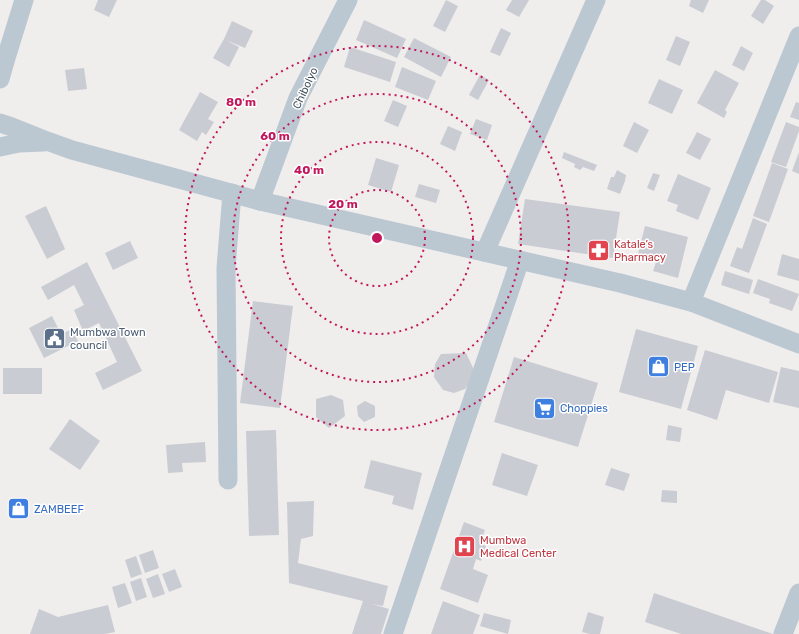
<svg xmlns="http://www.w3.org/2000/svg" width="799" height="634" font-family="Rubik,sans-serif">
  <style>
    .building { fill: #c9ccd2 }
    .lines { fill: none; stroke-linecap: round; stroke-linejoin: round }
    .minor { stroke: #bcc8d1; stroke-width: 19 }
    .ring { fill: none; stroke: #c2185b; stroke-width: 2; stroke-dasharray: 2 4 }
    .labels { text-anchor: middle; stroke-width: 3; stroke-linejoin: round; paint-order: stroke }
    .street-label { font-size: 11px; fill: #44515c; stroke: #fff }
    .health-label { font-size: 11px; fill: #be3a42; stroke: #fff; text-anchor: start }
    .service-label { font-size: 11px; fill: #4e5e75; stroke: #fff; text-anchor: start }
    .shop-label { font-size: 11px; fill: #366cbe; stroke: #fff; text-anchor: start }
    .centre { fill: #c2185b; stroke: #fff; stroke-width: 2 }
    .ring-label { font-size: 12px; text-anchor: middle; font-weight: bold; fill: #c2185b; stroke: #fff; stroke-width: 3; stroke-linejoin: round; paint-order: stroke }
  </style>
  <rect width="100%" height="100%" fill="#f0eded"/>
  <g class="building">
    <polygon points="98,0 117,0 109,17 94,10"/>
    <polygon points="446,0 458,6 445,32 433,26"/>
    <polygon points="512,0 529,0 519,17 506,10"/>
    <polygon points="691,0 709,0 703,13 689,6"/>
    <polygon points="761,0 765,0 774,6 763,24 751,16"/>
    <polygon points="364,20 406,39 397,58 356,40"/>
    <polygon points="232,21 253,31 245,48 226,40 239,47 229,67 213,58 224,39"/>
    <polygon points="501,28 511,33 500,56 490,52"/>
    <polygon points="676,36 690,42 680,66 666,60"/>
    <polygon points="414,38 451,57 441,77 404,57"/>
    <polygon points="741,46 753,53 744,71 732,65"/>
    <polygon points="350,47 396,62 390,82 344,67"/>
    <polygon points="402,67 436,81 428,100 395,87"/>
    <polygon points="84,68 87,89 68,91 65,70"/>
    <polygon points="715,70 739,83 725,110 727,112 724,118 697,103"/>
    <polygon points="480,75 489,80 478,100 469,95"/>
    <polygon points="659,79 683,90 672,114 648,103"/>
    <polygon points="200,92 218,102 208,119 214,122 206,135 202,132 197,141 179,130"/>
    <polygon points="393,100 407,106 398,127 384,121"/>
    <polygon points="796,102 799,103 799,120 790,117"/>
    <polygon points="476,119 492,125 487,140 470,134"/>
    <polygon points="634,122 649,130 637,153 623,146"/>
    <polygon points="786,122 799,127 799,131 786,167 771,162"/>
    <polygon points="448,126 462,132 455,151 440,144"/>
    <polygon points="697,132 711,139 700,160 686,153"/>
    <polygon points="564,152 597,165 594,171 583,167 580,170 574,167 575,164 562,158"/>
    <polygon points="799,152 799,174 792,171"/>
    <polygon points="376,158 399,165 391,192 368,185"/>
    <polygon points="772,163 788,169 769,222 753,216"/>
    <polygon points="617,170 626,175 625,181 620,194 607,189 611,177 614,177"/>
    <polygon points="653,173 660,175 654,191 647,188"/>
    <polygon points="678,174 711,188 698,220 676,211 678,205 667,201"/>
    <polygon points="419,184 440,190 436,203 415,197"/>
    <polygon points="525,199 620,212 613,258 518,244"/>
    <polygon points="46,206 65,249 47,259 25,216"/>
    <polygon points="753,218 767,224 749,273 730,266 737,247 742,249"/>
    <polygon points="645,226 688,237 678,278 653,271 656,262 637,258"/>
    <polygon points="130,241 138,258 113,270 105,253"/>
    <polygon points="782,254 799,259 799,281 777,275"/>
    <polygon points="87,262 142,371 103,390 95,373 117,362 99,323 83,331 74,310 84,305 74,285 48,300 41,287"/>
    <polygon points="725,271 753,280 749,294 721,285"/>
    <polygon points="758,279 799,294 792,311 769,303 770,299 753,293"/>
    <polygon points="253,301 293,306 280,408 240,403"/>
    <polygon points="52,316 61,334 72,329 78,341 44,358 29,328"/>
    <polygon points="636,329 698,346 681,409 619,392"/>
    <polygon points="705,350 778,372 769,403 726,390 717,420 687,410"/>
    <polygon points="466,353 476,374 465,389 454,393 443,390 434,377 435,364 441,354"/>
    <polygon points="514,357 598,383 578,447 494,422"/>
    <polygon points="781,367 799,371 799,408 773,402"/>
    <rect x="3" y="368" width="39" height="26"/>
    <polygon points="331,395 343,400 345,416 329,428 316,417 316,399"/>
    <polygon points="365,401 375,406 375,417 364,422 358,416 357,406"/>
    <polygon points="70,419 100,441 80,470 49,449"/>
    <polygon points="668,425 682,428 680,442 666,440"/>
    <polygon points="276,430 279,535 249,536 246,431"/>
    <polygon points="205,442 206,462 182,463 183,472 168,473 166,445"/>
    <polygon points="502,453 538,465 527,496 492,485"/>
    <polygon points="371,460 422,473 413,510 392,504 394,496 364,488"/>
    <polygon points="611,468 630,474 624,491 605,485"/>
    <polygon points="662,490 677,491 677,503 661,502"/>
    <polygon points="314,501 313,536 301,539 298,563 388,586 383,606 372,604 389,609 381,634 352,634 363,601 289,583 287,502"/>
    <polygon points="464,522 485,530 480,544 486,546 481,561 476,559 473,569 488,575 478,603 440,589"/>
    <polygon points="153,550 159,568 145,573 139,555"/>
    <polygon points="136,556 142,574 131,578 125,560"/>
    <polygon points="175,569 182,587 169,592 162,574"/>
    <polygon points="158,574 165,594 153,598 146,579"/>
    <polygon points="141,578 147,597 136,601 130,582"/>
    <polygon points="125,583 132,603 118,608 112,587"/>
    <polygon points="654,593 773,634 681,634 645,622"/>
    <polygon points="443,601 480,615 473,634 431,634"/>
    <polygon points="108,605 115,632 105,634 30,634 39,609 58,617"/>
    <polygon points="588,612 604,617 600,634 590,634 582,632"/>
    <polygon points="484,613 511,620 508,634 480,626"/>
  </g>
  <g class="lines">
    <g class="minor">
      <polyline points="0,79 6,58 24,0"/>
      <polyline points="0,123 12,127 47,141 72,150 260,201 620,283 691,302 799,344"/>
      <polyline points="0,147 19,143 44,142"/>
      <polyline points="260,201 298,98 348,0"/>
      <polyline points="485,252 596,0"/>
      <polyline points="691,302 799,36"/>
      <polyline points="228,480 226,268 232,193"/>
      <polyline points="393,634 520,260"/>
      <polyline points="783,634 799,593"/>
    </g>
  </g>
  <g class="ring">
    <circle cx="377" cy="238" r="48"/>
    <circle cx="377" cy="238" r="96"/>
    <circle cx="377" cy="238" r="144"/>
    <circle cx="377" cy="238" r="192"/>
  </g>
  <defs>
    <symbol id="pharmacy-square" viewBox="-11 -11 22 22"><rect x="-9" y="-9" width="18" height="18" rx="4" fill="#e0444e" stroke="#fff"/><path d="M-2-6h4v4h4v4h-4v4h-4v-4h-4v-4h4Z" fill="#fff"/></symbol>
    <symbol id="civic-square" viewBox="-11 -11 22 22"><rect x="-9" y="-9" width="18" height="18" rx="4" fill="#5c6f8a" stroke="#fff"/><path d="M-.6-6.5H3V-4.5H.6V-3L4-1V1h2V6H-6V1h2V-1L-.6-3ZM-1.2 2.5V6h2.4V2.5Z" fill="#fff"/></symbol>
    <symbol id="shop-square" viewBox="-11 -11 22 22"><rect x="-9" y="-9" width="18" height="18" rx="4" fill="#3f7fe0" stroke="#fff"/><path d="M-5-2.5h2.3a2.7 3.5 0 0 1 5.4 0H5L5.5 6h-11ZM-1.5-2.5h3a1.5 2.3 0 0 0-3 0Z" fill="#fff"/></symbol>
    <symbol id="supermarket-square" viewBox="-11 -11 22 22"><rect x="-9" y="-9" width="18" height="18" rx="4" fill="#3f7fe0" stroke="#fff"/><path d="M-6-5.5h2.5l.6 2H6L4.5 2H-2.5L-4.4-4H-6ZM-1.5 3.2a1.3 1.3 0 1 0 .1 0ZM3 3.2a1.3 1.3 0 1 0 .1 0Z" fill="#fff"/></symbol>
    <symbol id="hospital-square" viewBox="-11 -11 22 22"><rect x="-9" y="-9" width="18" height="18" rx="4" fill="#e0444e" stroke="#fff"/><path d="M-5-5h3v3.5h4V-5h3V5h-3V1.5h-4V5h-3Z" fill="#fff"/></symbol>
  </defs>
  <g fill-rule="evenodd">
    <use href="#pharmacy-square" x="586" y="238" width="25" height="25"/>
    <use href="#civic-square" x="42" y="326" width="25" height="25"/>
    <use href="#shop-square" x="646" y="354" width="25" height="25"/>
    <use href="#supermarket-square" x="532" y="396" width="25" height="25"/>
    <use href="#shop-square" x="6" y="496" width="25" height="25"/>
    <use href="#hospital-square" x="452" y="534" width="25" height="25"/>
  </g>
  <g class="labels">
    <g class="street-label">
      <text transform="translate(305 88) rotate(-65)" y="4">Chibolyo</text>
    </g>
    <g class="health-label">
      <text x="614" y="248">Katale’s<tspan x="614" dy="13">Pharmacy</tspan></text>
      <text x="480" y="544">Mumbwa<tspan x="480" dy="13">Medical Center</tspan></text>
    </g>
    <g class="service-label">
      <text x="70" y="336">Mumbwa Town<tspan x="70" dy="13">council</tspan></text>
    </g>
    <g class="shop-label">
      <text x="674" y="371">PEP</text>
      <text x="560" y="412">Choppies</text>
      <text x="34" y="513">ZAMBEEF</text>
    </g>
  </g>
  <circle cx="377" cy="238" r="6" class="centre"/>
  <g class="ring-label">
    <text x="241" y="106">80 m</text>
    <text x="275" y="140">60 m</text>
    <text x="309" y="174">40 m</text>
    <text x="343" y="208">20 m</text>
  </g>
</svg>
